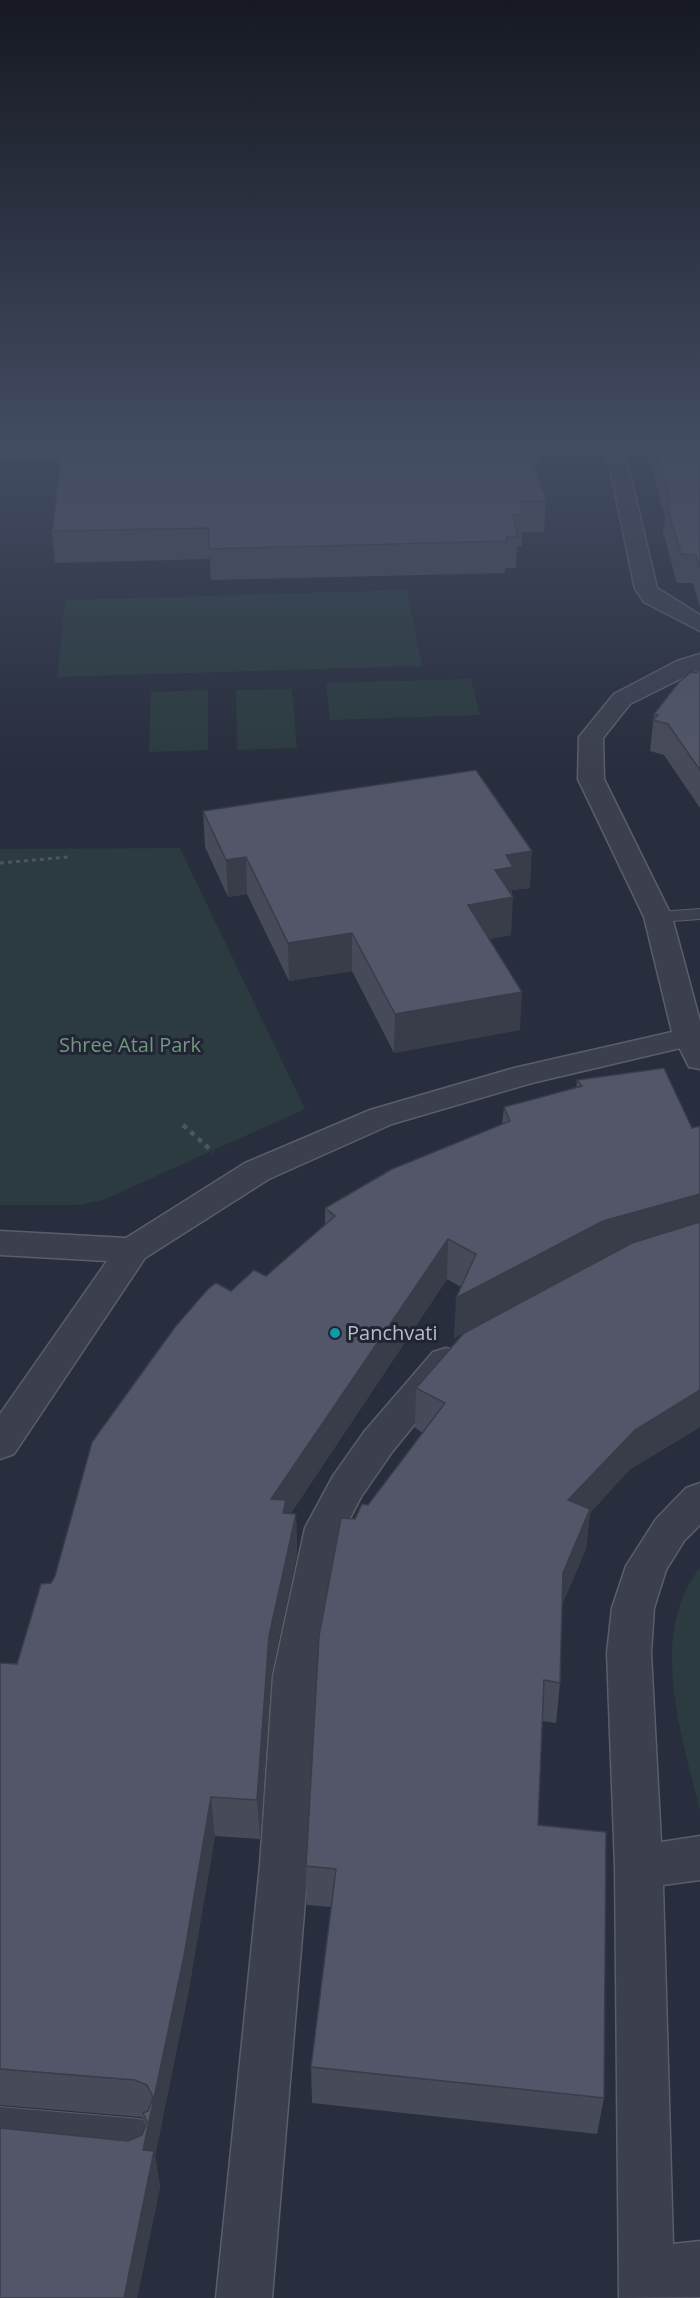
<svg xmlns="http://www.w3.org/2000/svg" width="700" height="2298" font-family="'Open Sans',sans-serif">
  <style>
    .green { fill: #2b3b3f }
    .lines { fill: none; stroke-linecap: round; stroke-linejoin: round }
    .service-casing { stroke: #5a5e6b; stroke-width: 2 }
    .minor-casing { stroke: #5a5e6b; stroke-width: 3 }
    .tertiary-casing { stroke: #5a5e6b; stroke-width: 3 }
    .path-far1 { stroke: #4a585d; stroke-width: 3; stroke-dasharray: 4 4; stroke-linecap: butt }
    .path { stroke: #4a585d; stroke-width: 4.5; stroke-dasharray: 5 5; stroke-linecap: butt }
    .service { fill: #3c404e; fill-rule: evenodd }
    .minor { fill: #3c404e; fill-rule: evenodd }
    .tertiary { fill: #3c404e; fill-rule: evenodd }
    .wall { fill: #474a59 }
    .shaded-wall { fill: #393c49 }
    .building { fill: #525668; stroke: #393c49; stroke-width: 1.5 }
    .culture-dot { fill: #0f9aa8; stroke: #212533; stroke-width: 2 }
    .labels { text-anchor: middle; stroke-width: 6; stroke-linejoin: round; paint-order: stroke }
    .park-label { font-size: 20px; fill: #729680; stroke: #212533 }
    .poi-label { font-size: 20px; fill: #b8bcc8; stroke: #212533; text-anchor: start }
  </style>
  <rect width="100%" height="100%" fill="#282e3d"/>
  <g class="green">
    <polygon points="407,590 422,666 57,677 65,600"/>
    <polygon points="471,679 480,715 330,720 326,683"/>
    <polygon points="292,689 297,748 237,750 236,690"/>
    <polygon points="208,690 208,750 149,752 151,692"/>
    <polygon points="180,848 305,1109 103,1200 79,1205 0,1205 0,849"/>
    <path d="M700,1568V1810C682,1738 647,1633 700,1568Z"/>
  </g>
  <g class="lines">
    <defs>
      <g id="service">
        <polygon points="700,909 700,919 658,922 650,917 658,912"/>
        <polygon points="0,2107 140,2119 151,2124 156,2135 151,2146 140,2151 0,2137"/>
      </g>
      <g id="minor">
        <polygon points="605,444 623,444 657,588 700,615 700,631 644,602 635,589"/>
        <polygon points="689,1028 700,1031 700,1069 689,1067 674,1037 678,1030"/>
        <polygon points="446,1348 459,1352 465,1362 392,1452 361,1497 345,1528 317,1676 308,1865 272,2298 216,2298 260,1865 273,1676 305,1528 333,1476 364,1432 433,1352"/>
        <polygon points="700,1483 700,1525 684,1541 666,1570 654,1608 651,1653 661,1842 700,1836 700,1880 663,1885 673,2244 700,2241 700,2297 619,2298 615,1867 607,1653 612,1608 626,1566 656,1519 686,1488"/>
      </g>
      <polygon id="tertiary" points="700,654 700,669 630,704 603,738 604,779 672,917 700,1021 700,1046 689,1046 532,1083 392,1124 269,1179 145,1258 14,1454 0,1459 0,1414 107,1261 0,1255 0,1231 126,1238 245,1163 370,1110 514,1068 672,1032 644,917 578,779 579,737 614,694 677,661"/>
    </defs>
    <use href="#service" class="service-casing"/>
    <use href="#minor" class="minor-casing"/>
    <use href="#tertiary" class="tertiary-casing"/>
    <polyline class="path-far1" points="0,863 68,857"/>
    <polyline class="path" points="183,1125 213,1152"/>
    <use href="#service" class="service"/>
    <use href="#minor" class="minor"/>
    <use href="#tertiary" class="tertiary"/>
  </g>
  <g class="wall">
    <polygon points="0,444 541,444 540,465 534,465 546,501 544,532 522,532 522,546 517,546 516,568 505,568 505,573 211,580 210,559 55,563 52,531 61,458 0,458"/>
    <polygon points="645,444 700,444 700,607 693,583 677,583 663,532 665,517"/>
    <polygon points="700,669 700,808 664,755 650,751 654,714"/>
    <polygon points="203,811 530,888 512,890 511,935 489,939 520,1030 394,1053 352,971 289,981 247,894 228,897 205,847"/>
    <polygon points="577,1080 692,1128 700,1126 700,1427 629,1470 590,1513 586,1549 562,1604 560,1683 556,1723 542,1721 538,1825 604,2098 597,2134 312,2103 311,2067 331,1907 307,1905 306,1866 355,1519 368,1505 423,1433 415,1428 416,1388 463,1333 454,1338 461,1287 447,1279 291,1513 296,1514 297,1554 271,1676 260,1839 215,1836 188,1994 155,2156 160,2187 137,2298 0,2298 128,2141 142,2135 145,2127 143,2118 141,2117 0,2105 0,1663 17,1664 51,1583 231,1291 266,1276 325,1225 325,1208 502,1124 504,1107 576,1088"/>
  </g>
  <g class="shaded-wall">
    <polygon points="532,851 530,888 512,890 511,898 513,897 511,935 466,943 468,905 506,855"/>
    <polygon points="246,857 247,894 228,897 226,860"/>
    <polygon points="352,933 352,971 289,981 288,943"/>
    <polygon points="522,992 520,1030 394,1053 395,1014"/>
    <polygon points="700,1194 700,1228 599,1261 454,1338 456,1298 603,1221"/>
    <polygon points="448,1239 447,1279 287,1519 271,1499"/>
    <polygon points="700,1390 700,1427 629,1470 590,1513 586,1549 559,1613 563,1573 568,1500 635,1430"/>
    <polygon points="296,1514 297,1554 271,1676 260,1839 257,1800 269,1636"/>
    <polygon points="211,1797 215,1836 188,1994 155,2156 160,2187 137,2298 124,2298 143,2150"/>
  </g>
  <g class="building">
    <polygon points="63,444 527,444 546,501 520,501 523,515 513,515 518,537 506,537 507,541 209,549 209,528 52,531"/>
    <polygon points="654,444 700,444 700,567 696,555 681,554 666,504 671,504"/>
    <polygon points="700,669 700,770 668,724 653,720 658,715 654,714 679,682 691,672 696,673"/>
    <polygon points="476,770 532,851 506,855 513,867 495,870 513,897 468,905 522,992 395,1014 352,933 288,943 246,857 226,860 203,811"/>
    <polygon points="664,1068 692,1128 700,1126 700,1194 603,1221 456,1298 476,1254 448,1239 271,1499 286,1500 283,1513 296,1514 269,1636 257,1800 211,1797 184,1956 143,2150 154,2151 124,2298 0,2298 0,2128 128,2141 142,2135 147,2122 143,2113 148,2111 153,2097 147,2085 135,2080 0,2069 0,1663 17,1664 41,1584 51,1583 55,1576 92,1442 175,1327 208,1289 216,1283 231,1291 254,1270 266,1276 335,1216 325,1208 392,1169 510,1121 504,1107 582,1086 577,1080"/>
    <polygon points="700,1222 700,1390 635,1430 568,1500 590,1509 563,1573 560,1683 544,1680 538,1825 606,1832 604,2098 311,2067 336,1869 306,1866 319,1636 341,1518 355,1519 362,1504 368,1505 445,1403 416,1388 464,1333 632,1243"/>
  </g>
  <linearGradient id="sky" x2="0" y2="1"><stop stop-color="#161922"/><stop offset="0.58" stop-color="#424c62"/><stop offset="1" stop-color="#424c62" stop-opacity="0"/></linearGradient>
  <rect width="700" height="765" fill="url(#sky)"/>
  <circle class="culture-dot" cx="335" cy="1333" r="6"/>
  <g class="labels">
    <g class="park-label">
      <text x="130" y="1052">Shree Atal Park</text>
    </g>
    <g class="poi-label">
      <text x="347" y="1340">Panchvati</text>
    </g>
  </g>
</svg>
